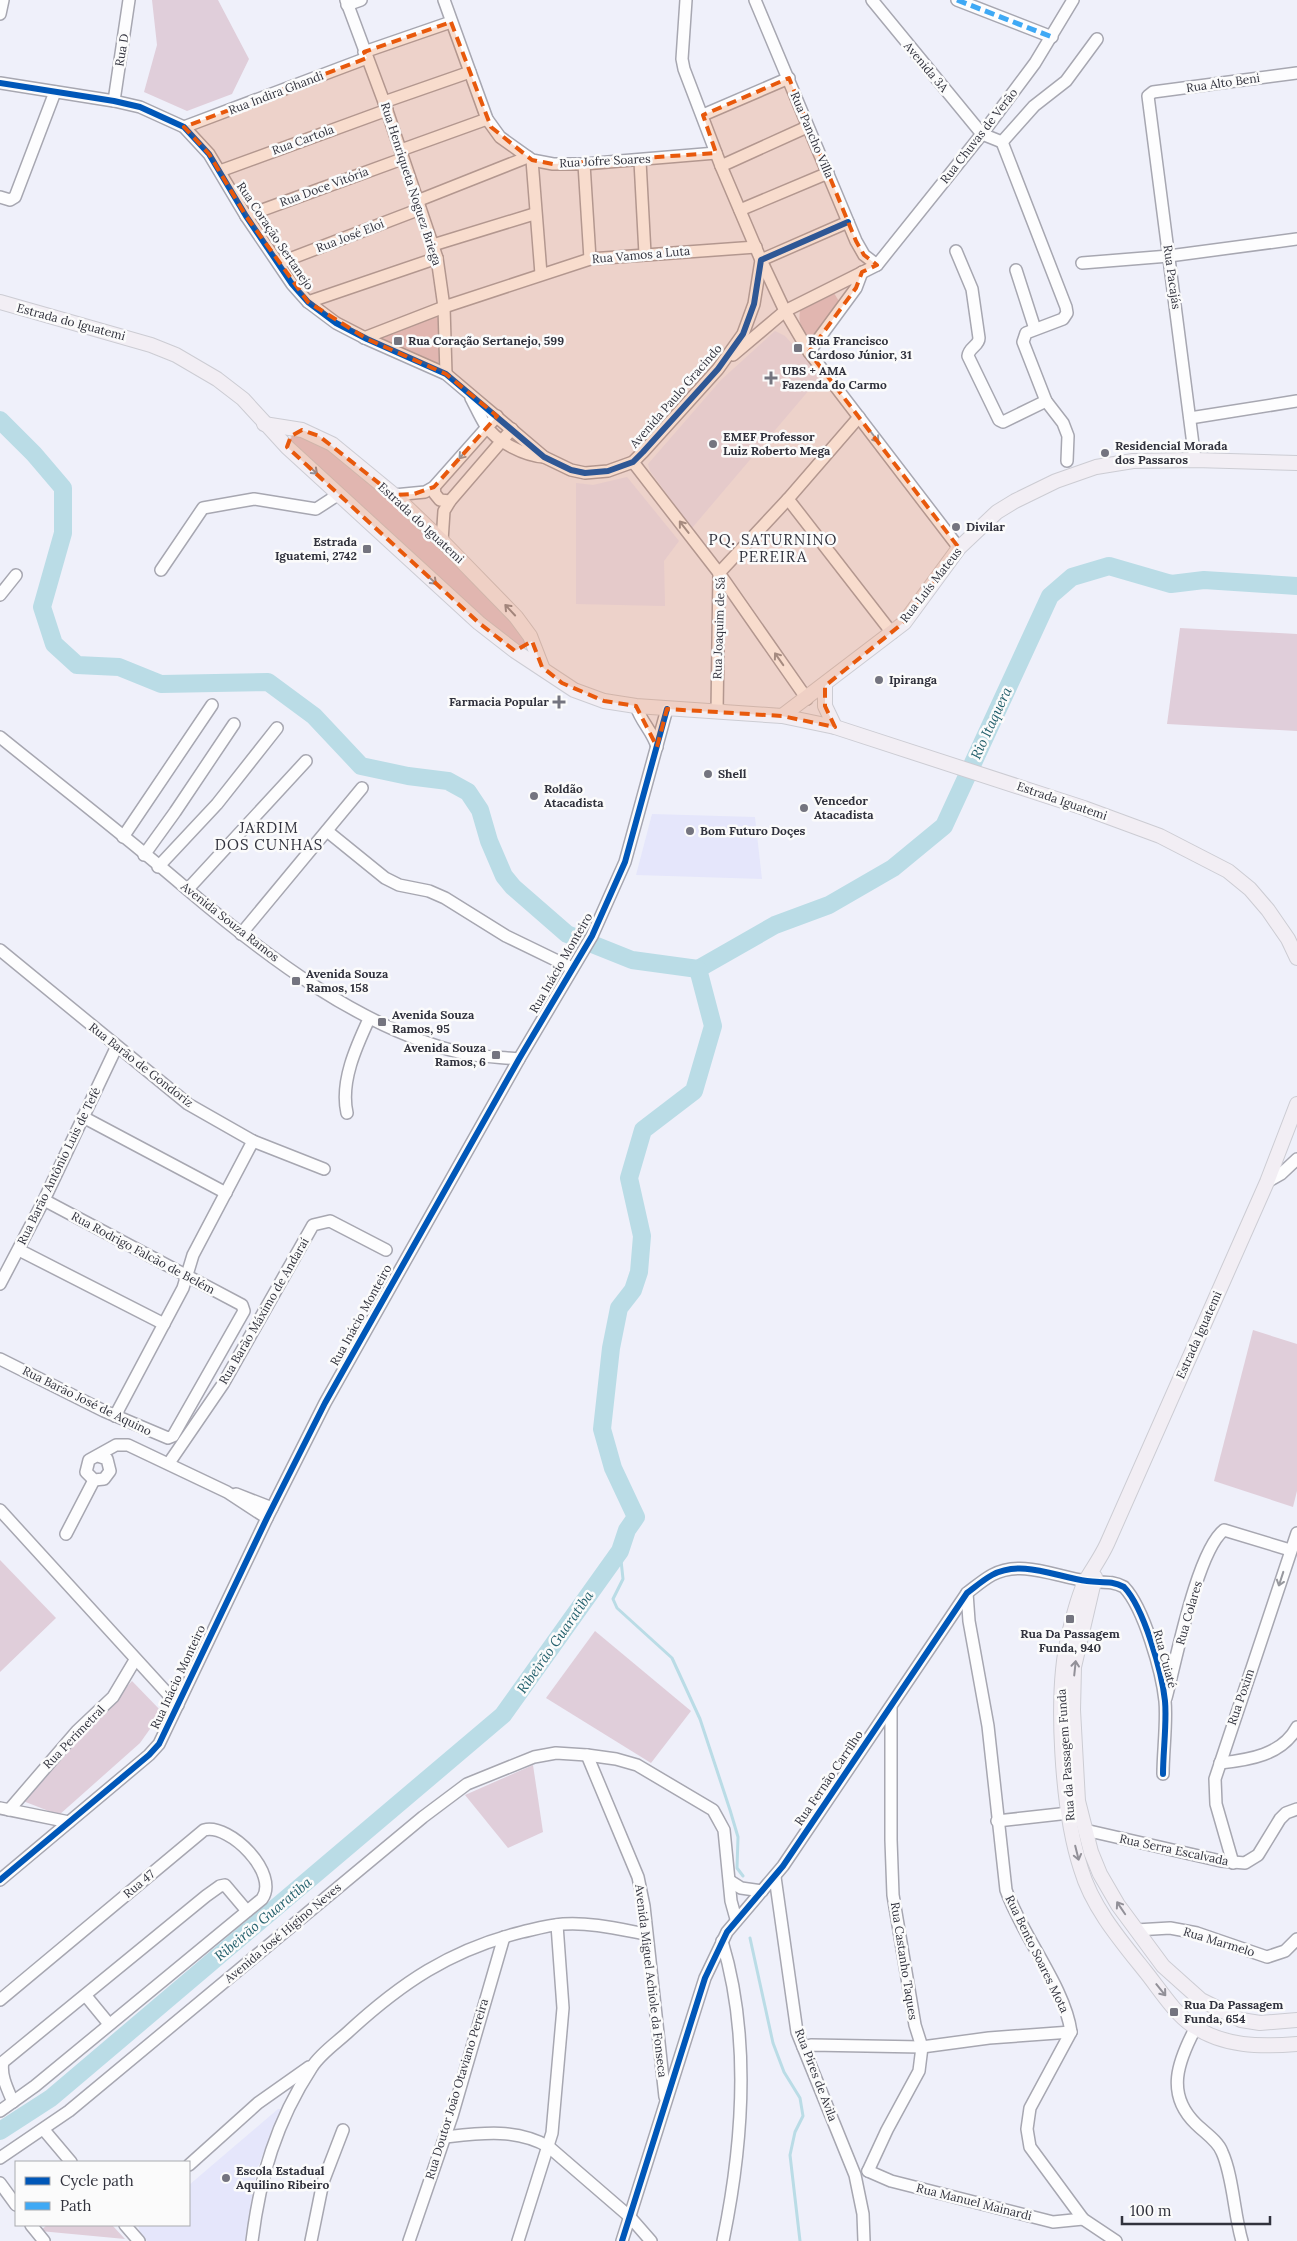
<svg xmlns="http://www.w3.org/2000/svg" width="1297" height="2241" font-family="Lora,serif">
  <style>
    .built { fill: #e5e6fb }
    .green { fill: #e0ceda }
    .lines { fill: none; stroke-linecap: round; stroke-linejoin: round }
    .stream { stroke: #badce6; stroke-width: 3 }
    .river { stroke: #badce6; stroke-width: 18 }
    .minor-casing { stroke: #a7a7b1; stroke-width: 14 }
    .major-casing { stroke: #ccccd3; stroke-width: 16 }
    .minor { stroke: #fdfdfe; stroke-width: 11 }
    .major { stroke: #f2eef4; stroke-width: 14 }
    .quiet { stroke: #3fa9f5; stroke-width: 5; stroke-dasharray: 10 5; stroke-linecap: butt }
    .cycleway-casing { stroke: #fbfbfb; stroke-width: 9 }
    .cycleway { stroke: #0057b8; stroke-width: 6 }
    .oneway { stroke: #97989e }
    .oneway2 { stroke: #929098 }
    .marked { fill: #e8590c; fill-opacity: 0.2; stroke: #e8590c; stroke-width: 4; stroke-dasharray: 10 6; stroke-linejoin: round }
    .poi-dot { fill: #74747f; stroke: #fbfbfb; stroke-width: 2 }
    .labels { text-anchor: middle; stroke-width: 5; stroke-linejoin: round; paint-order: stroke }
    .street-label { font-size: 12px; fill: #31323d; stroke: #fbfbfb }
    .poi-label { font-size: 12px; font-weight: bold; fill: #31323d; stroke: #fbfbfb; text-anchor: start }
    .water-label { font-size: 14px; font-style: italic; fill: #225f6b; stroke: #fbfbfb }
    .quarter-label { font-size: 15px; letter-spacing: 1px; fill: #31323d; stroke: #fbfbfb }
  </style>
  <rect width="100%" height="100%" fill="#eff0fa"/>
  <g class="built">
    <polygon points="775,331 785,336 821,376 692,528 650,471 648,464 721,380"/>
    <polygon points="627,477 679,541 664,561 665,606 576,604 576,483 593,485"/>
    <polygon points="652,814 755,817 762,879 636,875"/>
    <polygon points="278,2109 281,2109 256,2172 245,2241 147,2241 140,2233 138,2225 189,2225 189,2185"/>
  </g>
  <g class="green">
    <polygon points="152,0 218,0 249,59 232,94 187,111 144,92 157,45"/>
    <path d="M834,293L840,303L817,332L810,337C801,331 798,321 800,311L813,302Z"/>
    <polygon points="444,308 445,373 366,338"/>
    <polygon points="295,433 319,436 504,604 528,643 522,649 515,651 288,442"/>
    <polygon points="1180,628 1297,634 1297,731 1167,724"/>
    <polygon points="1253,1330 1297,1344 1297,1491 1293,1507 1214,1481"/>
    <polygon points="0,1560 56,1618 0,1672"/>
    <polygon points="595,1631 691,1711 651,1763 546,1698"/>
    <polygon points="132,1681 162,1712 140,1743 59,1815 23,1801"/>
    <polygon points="533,1765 543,1832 508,1848 465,1795"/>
    <polygon points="47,2225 112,2225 125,2239 40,2231"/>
  </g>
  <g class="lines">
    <g class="stream">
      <polyline points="620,1551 623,1579 613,1599 617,1608 672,1658 700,1719 730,1810 738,1837 737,1868 743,1876"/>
      <polyline points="750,1938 773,2043 784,2072 800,2098 803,2116 795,2132 790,2155 800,2241"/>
    </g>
    <g class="river">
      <polyline points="0,420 34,454 63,488 63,533 42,607 54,644 77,665 119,667 161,684 268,682 314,716 361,766 408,776 448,781 468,792 480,810 489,841 504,876 513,887 567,934 632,960 698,969"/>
      <polyline points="698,969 775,925 829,905 893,868 944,826 1050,596 1072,577 1109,566 1171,584 1204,580 1297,586"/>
      <polyline points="0,2131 51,2098 503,1715 620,1551 627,1530 636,1517 613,1468 602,1429 611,1348 619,1308 633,1290 639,1272 642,1236 629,1178 643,1130 694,1091 713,1026 698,969"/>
    </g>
    <defs>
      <g id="minor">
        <polyline points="346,0 384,102 437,258 444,307 446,374"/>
        <polyline points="444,0 487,119 500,137 532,160 553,164 584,164 716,153"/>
        <polyline points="686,0 682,59 684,69 721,166 761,260 785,311 809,352 959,548"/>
        <polyline points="755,0 856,241 864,255 877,265"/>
        <polyline points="872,0 982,134 1002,142 1034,106 1066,81 1097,39"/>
        <polyline points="957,0 1052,37"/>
        <polyline points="347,5 361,0"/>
        <polyline points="0,14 3,0"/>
        <polyline points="364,52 451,22"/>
        <polyline points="0,83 114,101 140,107 184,127 209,154 246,216 292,284 308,302 336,323 367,339 446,374 544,457 571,470 585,473 608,471 633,462 643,452 718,369 743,334 754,304 761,260 848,222"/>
        <polyline points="114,101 129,0"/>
        <polyline points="384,102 470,72"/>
        <polyline points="703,115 789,78"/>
        <polyline points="184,127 367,58"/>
        <polyline points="1002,142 1066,307 1067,313 1063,319 1026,333 1023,342 1046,401 1063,423 1068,436 1067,461"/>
        <polyline points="401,150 487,119"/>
        <polyline points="532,160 541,274"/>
        <polyline points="640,161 645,254"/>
        <polyline points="584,164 590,259"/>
        <polyline points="721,166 807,127"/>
        <polyline points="220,171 387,110"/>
        <polyline points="0,197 10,200 15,197 55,92"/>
        <polyline points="417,201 528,157"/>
        <polyline points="740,210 828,173"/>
        <polyline points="246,216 402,159"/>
        <polyline points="433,245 534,214"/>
        <path d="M956,251L972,289L979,338C979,346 969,347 968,356L999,420L1003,422L1046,401"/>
        <polyline points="279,263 420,209"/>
        <polyline points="1082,263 1169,256 1297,239"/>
        <polyline points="1016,270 1035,329"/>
        <polyline points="308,302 437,258"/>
        <polyline points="364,338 444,307 590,259 756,247"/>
        <polyline points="809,352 856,288 862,272"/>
        <polyline points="733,355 785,311 877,265 982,134 1035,63 1073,0"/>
        <path d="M471,398C476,407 480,417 486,426C497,442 525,456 544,457"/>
        <polyline points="1190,418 1297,401"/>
        <polyline points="1195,460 1148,96 1153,92 1297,73"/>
        <polyline points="633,462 719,573 807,699"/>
        <polyline points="434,487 435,494 440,500 450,501"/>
        <polyline points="394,495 425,492 434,487 497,416"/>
        <polyline points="788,499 892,633"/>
        <polyline points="442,541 444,511 450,501 512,429"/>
        <polyline points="161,570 203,508 254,499 316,509 339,494"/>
        <polyline points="0,595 16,575"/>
        <path d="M636,706C641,722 653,732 657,747"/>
        <polyline points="717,712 719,573 788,499 859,417"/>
        <path d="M0,737C63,788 127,837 188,890C266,956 361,1029 462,1053C481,1057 500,1057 519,1059"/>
        <polyline points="327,831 385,878 399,885 429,891 445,898 506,936 572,968"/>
        <polyline points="123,837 212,705"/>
        <polyline points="144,855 175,812 234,724"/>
        <polyline points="158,867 217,804 277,728"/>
        <polyline points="188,889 306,761"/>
        <polyline points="241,934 362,788"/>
        <polyline points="0,950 188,1104 253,1141 324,1169"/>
        <path d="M347,1113C340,1082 356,1047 369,1019"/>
        <polyline points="83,1117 226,1193"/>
        <polyline points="1267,1182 1281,1174 1297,1159"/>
        <polyline points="19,1250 164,1324"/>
        <polyline points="0,1284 44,1200 116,1048"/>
        <polyline points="0,1359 104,1411 168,1438 173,1436 244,1311 242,1305 44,1200"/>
        <polyline points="115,1416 183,1288 193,1255 253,1141"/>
        <polyline points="98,1456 107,1459 110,1471 104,1479 94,1480 86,1472 89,1460 116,1445 128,1445 227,1492 267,1518"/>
        <polyline points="169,1463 223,1384 313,1225 330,1221 386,1250"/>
        <polyline points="236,1494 272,1508"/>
        <polyline points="0,1510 178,1705"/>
        <polyline points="66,1534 94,1480"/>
        <path d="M967,1593L969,1621L988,1726L1006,1890C1022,1936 1065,1987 1071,2032L1030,2108L1027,2129L1030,2147L1083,2219L1116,2241"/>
        <path d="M1166,1698C1176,1661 1197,1551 1224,1530L1290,1550"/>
        <polyline points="587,1755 638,1877 644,1906 665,2097"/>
        <path d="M1220,1763C1249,1760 1282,1755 1297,1727"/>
        <polyline points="0,1808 69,1822"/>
        <polyline points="9,1810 77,1731 113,1697 135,1660"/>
        <polyline points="997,1821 1069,1813"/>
        <polyline points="1085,1830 1221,1861 1245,1863 1258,1855 1280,1819 1286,1813 1297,1809"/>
        <polyline points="1233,1863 1216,1804 1215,1779 1297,1533"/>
        <polyline points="775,1877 797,2032 855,2175 863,2214 864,2241"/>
        <polyline points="0,1880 149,1755 159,1744 267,1518 325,1403 519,1059 592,936 625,862 667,709"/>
        <polyline points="730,1881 741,1888 762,1891"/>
        <polyline points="1136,1930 1170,1928 1197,1933 1267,1957 1285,1951 1297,1939"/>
        <path d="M722,1941C751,2037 743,2144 723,2241"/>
        <polyline points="86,1996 109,2024"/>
        <path d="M0,2000L204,1830C230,1823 280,1874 262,1899L35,2086L0,2111"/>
        <path d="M1196,2027C1178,2061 1165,2094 1196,2124C1204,2132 1218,2141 1222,2152C1233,2176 1234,2214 1242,2241"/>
        <polyline points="803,2047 811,2045 922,2047 989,2038 1071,2032"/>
        <path d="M13,2102C8,2090 0,2075 3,2062L206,1896L220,1886L225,1885L247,1911"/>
        <polyline points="44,2130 71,2162"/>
        <path d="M445,2137C481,2133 516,2128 549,2147L630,2217L651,2241"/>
        <polyline points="0,2158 69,2111 423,1817 467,1784 534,1757 556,1753 587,1755 616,1759 637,1765 713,1810 718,1819 724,1830 731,1901 736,1919"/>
        <polyline points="189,2165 258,2103 309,2067"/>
        <polyline points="868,2171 887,2130 919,2071 922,2047 915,2025 893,1895 891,1840 891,1708"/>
        <polyline points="868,2171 891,2181 1053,2222 1083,2219"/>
        <polyline points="0,2183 16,2205"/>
        <polyline points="31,2225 44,2241"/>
        <polyline points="125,2225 139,2241"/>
        <path d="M252,2241C260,2177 276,2122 312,2067C320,2054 336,2043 347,2033C401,1983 450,1950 522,1932C535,1929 549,1925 563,1924C590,1922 619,1929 646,1934"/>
        <polyline points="311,2241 323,2182 343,2130"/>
        <polyline points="409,2241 452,2116 504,1937"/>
        <polyline points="518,2241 552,2133 563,2008 557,1925"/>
        <path d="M622,2241L705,1978L727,1932L783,1866L967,1593C975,1587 983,1580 992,1575C1022,1559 1056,1577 1087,1581C1101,1583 1111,1580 1124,1587C1144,1608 1162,1672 1165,1701C1167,1722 1163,1752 1163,1774"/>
      </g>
      <g id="major">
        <polyline points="0,302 151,345 176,355 217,379 243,399 287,447 479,623 515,651 574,690 604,701 636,706 782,716 835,727 1084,808 1160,836 1228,871 1250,889 1268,910 1288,939 1297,958"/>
        <polyline points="264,424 302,430 332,444 394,495 442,541 516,617 530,636 542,667"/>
        <polyline points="825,686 825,706 835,727"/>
        <polyline points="782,716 904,623 959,548 997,512 1015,501 1056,481 1096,467 1133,461 1195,460 1297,463"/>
        <path d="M1297,1104L1267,1182L1107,1544C1101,1557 1093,1568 1086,1580C1078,1596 1073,1617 1069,1634C1054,1693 1062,1811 1081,1869C1092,1907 1121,1941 1145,1971C1158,1987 1175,2014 1192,2025C1223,2047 1261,2047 1297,2044"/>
        <polyline points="1095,1577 1074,1667 1073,1710 1078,1801 1091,1852 1100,1874 1118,1905 1163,1966 1201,2000 1241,2020 1260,2023 1297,2020"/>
      </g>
    </defs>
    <use href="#minor" class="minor-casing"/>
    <use href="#major" class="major-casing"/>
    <use href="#minor" class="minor"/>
    <use href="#major" class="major"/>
    <polyline class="quiet" points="957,0 1052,37"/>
    <defs>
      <g id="cycleway">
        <polyline points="0,83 114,101 140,107 184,127 209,154 246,216 292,284 308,302 336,323 367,339 446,374 544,457 571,470 585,473 608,471 633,462 643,452 718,369 743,334 754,304 761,260 848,222"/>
        <polyline points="0,1880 149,1755 159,1744 267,1518 325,1403 519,1059 592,936 625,862 667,709"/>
        <path d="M622,2241L705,1978L727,1932L783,1866L967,1593C975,1587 983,1580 992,1575C1022,1559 1056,1577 1087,1581C1101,1583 1111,1580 1124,1587C1144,1608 1162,1672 1165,1701C1167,1722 1163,1752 1163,1774"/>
      </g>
    </defs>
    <use href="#cycleway" class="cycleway-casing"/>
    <use href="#cycleway" class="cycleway"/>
  </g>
  <defs><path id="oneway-shaft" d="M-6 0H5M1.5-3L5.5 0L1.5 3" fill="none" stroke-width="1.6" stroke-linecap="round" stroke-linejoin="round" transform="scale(1.25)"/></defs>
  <g class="oneway">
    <use href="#oneway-shaft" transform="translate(874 436) rotate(53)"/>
    <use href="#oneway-shaft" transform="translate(464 453) rotate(131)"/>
    <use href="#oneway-shaft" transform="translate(684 527) rotate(-128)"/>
    <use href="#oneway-shaft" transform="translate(779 659) rotate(-125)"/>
    <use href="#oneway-shaft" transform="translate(1281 1579) rotate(108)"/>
  </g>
  <g class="oneway2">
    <use href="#oneway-shaft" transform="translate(312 469) rotate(43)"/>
    <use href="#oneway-shaft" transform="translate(431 579) rotate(43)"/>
    <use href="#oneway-shaft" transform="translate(510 610) rotate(-133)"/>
    <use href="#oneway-shaft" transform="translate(1075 1668) rotate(-84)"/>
    <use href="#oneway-shaft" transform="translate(1077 1853) rotate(76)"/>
    <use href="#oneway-shaft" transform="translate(1121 1908) rotate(-124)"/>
    <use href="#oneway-shaft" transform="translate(1161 1990) rotate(51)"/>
  </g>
  <path class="marked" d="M451,22L491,127L532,160L553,164L716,153L703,115L789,78L856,241L864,255L877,265L862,272L856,288L809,352L959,548L908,619L825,686V706L835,727L782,716L667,709L657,747L636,706L604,701L562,683L542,667L532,641L515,651L479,623L287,447L291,436L302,430L319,436L394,495L414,494L434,487L497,416L446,374L367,339L308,302L246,216L209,154L184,127L367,58L364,52Z"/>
  <g class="poi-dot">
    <rect x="393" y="336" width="10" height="10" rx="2.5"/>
    <rect x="793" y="343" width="10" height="10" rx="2.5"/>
    <path d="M768.5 370.5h5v5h5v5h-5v5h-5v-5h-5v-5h5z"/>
    <circle cx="713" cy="444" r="5"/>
    <circle cx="1105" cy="453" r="5"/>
    <circle cx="956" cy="527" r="5"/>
    <rect x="362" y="544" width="10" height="10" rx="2.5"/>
    <circle cx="879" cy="680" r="5"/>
    <path d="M556.5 694.5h5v5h5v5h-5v5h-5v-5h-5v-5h5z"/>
    <circle cx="708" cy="774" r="5"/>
    <circle cx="534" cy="796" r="5"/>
    <circle cx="804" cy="808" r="5"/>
    <circle cx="690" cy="831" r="5"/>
    <rect x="291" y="976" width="10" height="10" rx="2.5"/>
    <rect x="377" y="1017" width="10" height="10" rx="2.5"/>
    <rect x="491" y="1050" width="10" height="10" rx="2.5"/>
    <rect x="1065" y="1614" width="10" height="10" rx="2.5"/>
    <rect x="1169" y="2007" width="10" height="10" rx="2.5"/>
    <circle cx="226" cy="2178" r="5"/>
  </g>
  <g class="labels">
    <g class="street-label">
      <text transform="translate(122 50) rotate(-81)" y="4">Rua D</text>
      <text transform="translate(926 67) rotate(50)" y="4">Avenida 3A</text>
      <text transform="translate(1223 83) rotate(-8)" y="4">Rua Alto Beni</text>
      <text transform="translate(276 93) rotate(-21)" y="4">Rua Indira Ghandi</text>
      <text transform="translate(812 135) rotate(67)" y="4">Rua Pancho Villa</text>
      <text transform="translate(979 136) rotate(-52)" y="4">Rua Chuvas de Verão</text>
      <text transform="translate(303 140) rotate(-20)" y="4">Rua Cartola</text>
      <text transform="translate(605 161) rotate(-3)" y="4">Rua Jofre Soares</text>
      <text transform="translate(411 184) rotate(72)" y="4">Rua Henriqueta Noguez Briega</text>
      <text transform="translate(324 187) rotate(-20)" y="4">Rua Doce Vitória</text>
      <text transform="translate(275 236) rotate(56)" y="4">Rua Coração Sertanejo</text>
      <text transform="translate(350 236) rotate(-21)" y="4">Rua José Eloi</text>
      <text transform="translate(641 255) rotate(-5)" y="4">Rua Vamos a Luta</text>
      <text transform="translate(1172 277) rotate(82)" y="4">Rua Pacajás</text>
      <text transform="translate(71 322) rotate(15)" y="4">Estrada do Iguatemi</text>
      <text transform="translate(676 396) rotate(-49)" y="4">Avenida Paulo Gracindo</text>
      <text transform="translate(421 523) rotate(43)" y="4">Estrada do Iguatemi</text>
      <text transform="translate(931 585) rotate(-52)" y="4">Rua Luís Mateus</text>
      <text transform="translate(719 628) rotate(-88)" y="4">Rua Joaquim de Sá</text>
      <text transform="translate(1062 801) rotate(19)" y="4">Estrada Iguatemi</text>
      <text transform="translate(230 922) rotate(38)" y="4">Avenida Souza Ramos</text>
      <text transform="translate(561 963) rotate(-60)" y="4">Rua Inácio Monteiro</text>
      <text transform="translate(141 1065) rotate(38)" y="4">Rua Barão de Gondoriz</text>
      <text transform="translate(59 1166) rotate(-64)" y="4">Rua Barão Antônio Luis de Tefé</text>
      <text transform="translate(143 1253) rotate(28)" y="4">Rua Rodrigo Falcão de Belém</text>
      <text transform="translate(264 1311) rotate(-60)" y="4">Rua Barão Máximo de Andaraí</text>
      <text transform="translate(361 1315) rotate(-61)" y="4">Rua Inácio Monteiro</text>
      <text transform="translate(1199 1335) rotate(-66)" y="4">Estrada Iguatemi</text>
      <text transform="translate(87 1401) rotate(26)" y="4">Rua Barão José de Aquino</text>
      <text transform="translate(1189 1613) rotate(-74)" y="4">Rua Colares</text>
      <text transform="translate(1165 1659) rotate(75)" y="4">Rua Cuiaté</text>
      <text transform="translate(178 1677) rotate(-65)" y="4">Rua Inácio Monteiro</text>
      <text transform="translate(1241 1697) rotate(-71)" y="4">Rua Poxim</text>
      <text transform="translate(74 1737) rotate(-46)" y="4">Rua Perimetral</text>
      <text transform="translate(1066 1755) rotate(-94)" y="4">Rua da Passagem Funda</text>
      <text transform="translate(829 1778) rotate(-56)" y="4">Rua Fernão Carrilho</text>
      <text transform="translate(1174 1850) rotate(12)" y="4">Rua Serra Escalvada</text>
      <text transform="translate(139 1884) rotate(-40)" y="4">Rua 47</text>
      <text transform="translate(283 1933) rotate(-40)" y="4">Avenida José Higino Neves</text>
      <text transform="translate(1219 1942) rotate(17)" y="4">Rua Marmelo</text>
      <text transform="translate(1037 1954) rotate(64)" y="4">Rua Bento Soares Mota</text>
      <text transform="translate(904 1961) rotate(81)" y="4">Rua Castanho Taques</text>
      <text transform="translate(651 1981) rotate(83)" y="4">Avenida Miguel Achiole da Fonseca</text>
      <text transform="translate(816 2075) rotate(69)" y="4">Rua Pires de Avila</text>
      <text transform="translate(457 2089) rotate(-73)" y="4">Rua Doutor João Otaviano Pereira</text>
      <text transform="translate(974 2202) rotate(14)" y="4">Rua Manuel Mainardi</text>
    </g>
    <g class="poi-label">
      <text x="408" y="345">Rua Coração Sertanejo, 599</text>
      <text x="808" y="345">Rua Francisco<tspan x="808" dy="14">Cardoso Júnior, 31</tspan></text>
      <text x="782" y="375">UBS + AMA<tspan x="782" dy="14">Fazenda do Carmo</tspan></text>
      <text x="723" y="441">EMEF Professor<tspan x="723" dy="14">Luiz Roberto Mega</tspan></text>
      <text x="1115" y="450">Residencial Morada<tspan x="1115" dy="14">dos Passaros</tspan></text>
      <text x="966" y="531">Divilar</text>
      <text x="357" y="546" text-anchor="end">Estrada<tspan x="357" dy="14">Iguatemi, 2742</tspan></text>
      <text x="889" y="684">Ipiranga</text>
      <text x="549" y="706" text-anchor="end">Farmacia Popular</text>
      <text x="718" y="778">Shell</text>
      <text x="544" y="793">Roldão<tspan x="544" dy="14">Atacadista</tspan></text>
      <text x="814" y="805">Vencedor<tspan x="814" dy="14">Atacadista</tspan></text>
      <text x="700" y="835">Bom Futuro Doçes</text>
      <text x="306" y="978">Avenida Souza<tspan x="306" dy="14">Ramos, 158</tspan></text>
      <text x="392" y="1019">Avenida Souza<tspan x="392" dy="14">Ramos, 95</tspan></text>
      <text x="486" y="1052" text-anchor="end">Avenida Souza<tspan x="486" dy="14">Ramos, 6</tspan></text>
      <text x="1070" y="1638" text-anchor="middle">Rua Da Passagem<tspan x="1070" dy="14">Funda, 940</tspan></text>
      <text x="1184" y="2009">Rua Da Passagem<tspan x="1184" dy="14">Funda, 654</tspan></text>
      <text x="236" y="2175">Escola Estadual<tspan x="236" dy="14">Aquilino Ribeiro</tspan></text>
    </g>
    <g class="water-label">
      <text transform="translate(991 723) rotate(-65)" y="5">Rio Itaquera</text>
      <text transform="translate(555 1642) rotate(-55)" y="5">Ribeirão Guaratiba</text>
      <text transform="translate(263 1919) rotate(-40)" y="5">Ribeirão Guaratiba</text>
    </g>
    <g class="quarter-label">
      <text x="773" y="545">PQ. SATURNINO<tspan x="773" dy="17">PEREIRA</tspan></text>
      <text x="269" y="833">JARDIM<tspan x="269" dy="17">DOS CUNHAS</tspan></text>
    </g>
  </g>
  <rect x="15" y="2161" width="175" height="65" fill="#fbfbfb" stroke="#aaabaf"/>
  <rect x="25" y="2177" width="25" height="8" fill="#0057b8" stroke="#aaabaf"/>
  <text x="60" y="2186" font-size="15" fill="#31323d">Cycle path</text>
  <rect x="25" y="2202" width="25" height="8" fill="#3fa9f5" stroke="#aaabaf"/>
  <text x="60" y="2211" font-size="15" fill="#31323d">Path</text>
  <path d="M1122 2216v8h148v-8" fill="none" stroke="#31323d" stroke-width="2.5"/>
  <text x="1130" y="2216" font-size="15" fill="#31323d" stroke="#fbfbfb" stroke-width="4" paint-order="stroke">100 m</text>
</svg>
